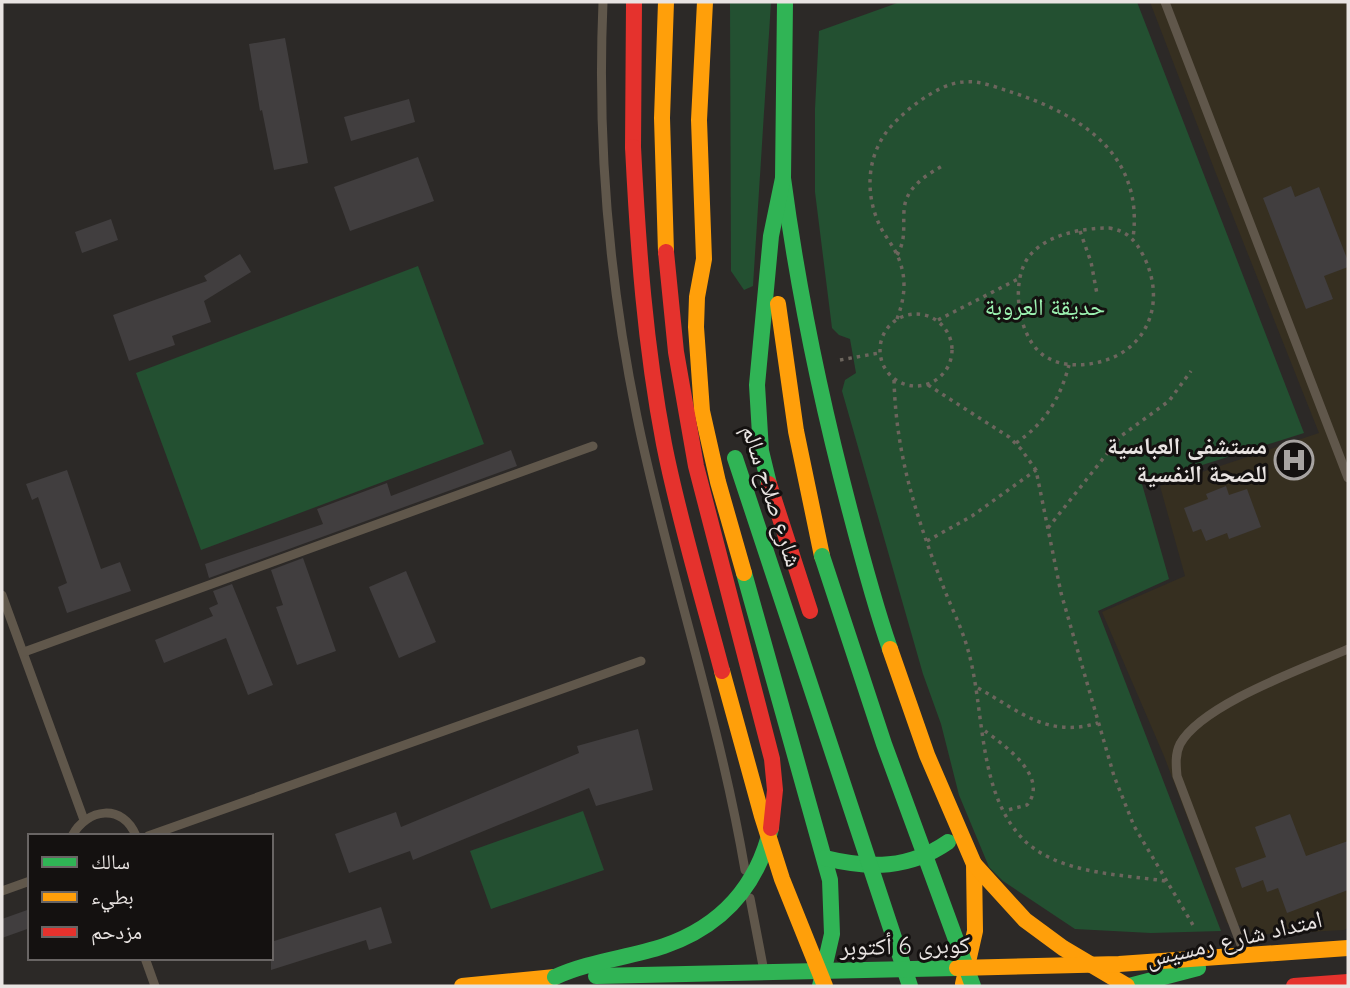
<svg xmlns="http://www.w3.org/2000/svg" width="1350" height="988" font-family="Quicksand,'Noto Naskh Arabic',sans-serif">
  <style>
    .medical { fill: #362f20 }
    .green { fill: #235031 }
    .building { fill: #413e3f }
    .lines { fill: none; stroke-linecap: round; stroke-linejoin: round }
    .path { stroke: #6c655d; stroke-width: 3.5; stroke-dasharray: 3.5 5; stroke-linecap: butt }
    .lane { stroke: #60574b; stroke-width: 9 }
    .fast { stroke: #30b455; stroke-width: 16 }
    .slow { stroke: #ff9f0a; stroke-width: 16 }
    .jam { stroke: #e5322d; stroke-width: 16 }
    .fast-bridge { stroke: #30b455; stroke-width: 16 }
    .slow-bridge { stroke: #ff9f0a; stroke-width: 16 }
    .jam-bridge { stroke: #e5322d; stroke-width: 16 }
    .labels { text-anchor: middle; stroke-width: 6; stroke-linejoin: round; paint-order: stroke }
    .park-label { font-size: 24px; fill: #9cf2b1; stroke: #141110 }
    .poi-label { font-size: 24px; font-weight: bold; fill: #e9e4e2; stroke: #141110; text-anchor: end }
    .street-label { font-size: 24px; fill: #e9e4e2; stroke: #141110 }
  </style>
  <rect width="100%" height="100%" fill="#2c2927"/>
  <polygon class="medical" points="1150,2 1348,2 1348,928 1344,930 1251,935 1249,927 1227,923 1164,756 1102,612 1185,576 1160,486 1319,433 1215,171"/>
  <g class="green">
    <polygon points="730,2 771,2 753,286 744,290 731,271"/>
    <polygon points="900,2 1137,2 1304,433 1142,484 1169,579 1098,611 1221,931 1151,933 1075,929 1003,881 989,867 959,795 941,724 923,674 842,391 845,380 856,373 850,339 839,335 832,328 815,192 815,109 819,31"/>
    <polygon points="418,266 484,444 201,550 136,373"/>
    <polygon points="583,811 604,870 491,909 470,851"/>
  </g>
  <g class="building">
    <polygon points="285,38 308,163 274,170 262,110 260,111 249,44"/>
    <polygon points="409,99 415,122 351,141 344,117"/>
    <polygon points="418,157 434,201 350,231 334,187"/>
    <polygon points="1291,186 1295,197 1319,187 1348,261 1348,267 1324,276 1333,299 1306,309 1263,198"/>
    <polygon points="111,219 118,240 82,253 75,232"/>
    <polygon points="240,254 251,272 204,301 211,322 172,336 175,345 129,361 113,315 207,281 204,276"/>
    <polygon points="511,450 517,466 209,578 205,564 323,524 317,509 387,483 391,496"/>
    <polygon points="67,470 101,569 120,562 131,591 67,613 58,587 67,583 38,497 32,500 26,484"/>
    <polygon points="1226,486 1229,495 1247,489 1261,527 1229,539 1227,533 1206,541 1201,529 1193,532 1184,508 1208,499 1206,494"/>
    <polygon points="303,558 336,651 297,665 276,607 283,605 271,570"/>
    <polygon points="406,571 436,642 399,658 369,587"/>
    <polygon points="232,584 273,685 248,695 226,638 164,663 155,640 213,616 209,608 218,604 213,591"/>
    <polygon points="638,729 653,790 596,806 589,788 413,860 410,851 349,873 335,834 396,812 401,827 579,753 577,746"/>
    <polygon points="1290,814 1306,856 1348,841 1348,890 1287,913 1278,888 1267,892 1263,880 1242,888 1235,868 1266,857 1255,827"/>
    <polygon points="381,907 392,943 369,950 366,940 271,970 271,942"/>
    <polygon points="30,909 30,928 2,938 2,919"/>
  </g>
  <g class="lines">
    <g class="path">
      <path d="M1109,228C1128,231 1136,241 1144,257C1167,303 1147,353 1095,363C1080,366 1062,366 1048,358C1018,343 1008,279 1031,254C1049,234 1083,228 1109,228Z"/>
      <polyline points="1080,231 1091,262 1097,294"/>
      <path d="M897,255C906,240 903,228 904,211C905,188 925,176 942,166"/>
      <circle cx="916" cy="350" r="36"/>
      <path d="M897,319C904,300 907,282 900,262C896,250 888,240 882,230C866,200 865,163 885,134C899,114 938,83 963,82C980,80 998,88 1014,93C1084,116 1144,157 1133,238"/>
      <polyline points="938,320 1020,278"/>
      <polyline points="840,360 879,353"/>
      <path d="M894,380C896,455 916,516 943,586C951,607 962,628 968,650C985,709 977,789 1021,837C1055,874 1119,874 1165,881"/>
      <polyline points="928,385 1009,437 1021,449 1036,470 1061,593 1114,776 1134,826 1193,925"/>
      <path d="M1016,443C1045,423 1060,399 1069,365"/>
      <polyline points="1048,528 1121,436 1169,401 1191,371"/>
      <polyline points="927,541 972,516 1036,470"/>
      <path d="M978,688C1021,712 1047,738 1098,723"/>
      <path d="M985,731C1004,745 1050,777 1027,805L1004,811"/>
    </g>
    <g class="lane">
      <path d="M603,2C597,141 609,281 637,417C668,569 719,717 745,870"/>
      <polyline points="1165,2 1348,478"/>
      <polyline points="2,595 84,820"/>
      <polyline points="24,652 593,446"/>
      <path d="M72,836C87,808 123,803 136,836"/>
      <polyline points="148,836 641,661"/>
      <polyline points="2,891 30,881"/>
      <polyline points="750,898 763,966"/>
      <path d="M1243,950L1177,776C1176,765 1175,754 1180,744C1202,704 1305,668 1348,649"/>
      <polyline points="145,958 155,986"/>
    </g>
    <g class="fast">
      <path d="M783,178C798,291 821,401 850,511C862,557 874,603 890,649"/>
      <polyline points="769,484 761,451 757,385 771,236 783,178 785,2"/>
      <polyline points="744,573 830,880 832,934 820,986"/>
      <path d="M825,858C870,869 909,869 948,842"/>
      <polyline points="1129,986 1198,968"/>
    </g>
    <g class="slow">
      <polyline points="705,2 699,120 704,259 697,297 696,327 702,411 718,482 744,573"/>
      <polyline points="778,304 796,431 822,556"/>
      <polyline points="890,649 927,755 974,864 975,931 963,984"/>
      <polyline points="974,864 1025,920 1063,948 1127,986"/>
      <polyline points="462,986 555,977"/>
    </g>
    <g class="jam">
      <polyline points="633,147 634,2"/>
      <polyline points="1294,986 1348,982"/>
    </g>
    <g class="fast-bridge">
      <polyline points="735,458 910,986"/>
      <polyline points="822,556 884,744 973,986"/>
      <polyline points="596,976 957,968"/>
      <path d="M555,977C590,961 628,958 664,946C722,926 757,887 771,828"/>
    </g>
    <g class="slow-bridge">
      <polyline points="666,252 662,118 666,2"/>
      <polyline points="722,671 762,816 782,879 825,986"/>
      <polyline points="957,968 1119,964 1348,948"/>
    </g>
    <g class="jam-bridge">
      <path d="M633,147C638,247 645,345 664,444C679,520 702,595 722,671"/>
      <polyline points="666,252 676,352 696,466 772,759 775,790 771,828"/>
      <polyline points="769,484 810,611"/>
    </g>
  </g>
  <defs>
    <symbol id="hospital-ring" viewBox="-11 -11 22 22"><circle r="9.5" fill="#141110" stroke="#a7a3a1" stroke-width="1.5"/><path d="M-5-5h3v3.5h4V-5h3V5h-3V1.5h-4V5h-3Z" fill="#a7a3a1"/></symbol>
  </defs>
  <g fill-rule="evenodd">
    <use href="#hospital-ring" x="1272" y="438" width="44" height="44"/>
  </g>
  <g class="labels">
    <g class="park-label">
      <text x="1045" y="315">حديقة العروبة</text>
    </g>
    <g class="poi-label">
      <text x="1267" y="454">مستشفى العباسية<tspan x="1267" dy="28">للصحة النفسية</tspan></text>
    </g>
    <g class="street-label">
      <text transform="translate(772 496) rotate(72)" y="8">شارع صلاح سالم</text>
      <text transform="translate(1234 939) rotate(-13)" y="8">امتداد شارع رمسيس</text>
      <text transform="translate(905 946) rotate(-1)" y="8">كوبرى 6 أكتوبر</text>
    </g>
  </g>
  <rect width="1350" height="988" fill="none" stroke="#e9e4e2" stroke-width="7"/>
  <rect x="28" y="834" width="245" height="126" fill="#141110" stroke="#696564" stroke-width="2"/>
  <rect x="42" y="857" width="35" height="10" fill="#30b455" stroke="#696564" stroke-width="2"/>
  <text x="91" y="869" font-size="21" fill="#e9e4e2">سالك</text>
  <rect x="42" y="892" width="35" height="10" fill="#ff9f0a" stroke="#696564" stroke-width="2"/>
  <text x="91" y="904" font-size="21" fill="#e9e4e2">بطيء</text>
  <rect x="42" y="927" width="35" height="10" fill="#e5322d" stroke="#696564" stroke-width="2"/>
  <text x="91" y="939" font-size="21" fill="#e9e4e2">مزدحم</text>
</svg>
